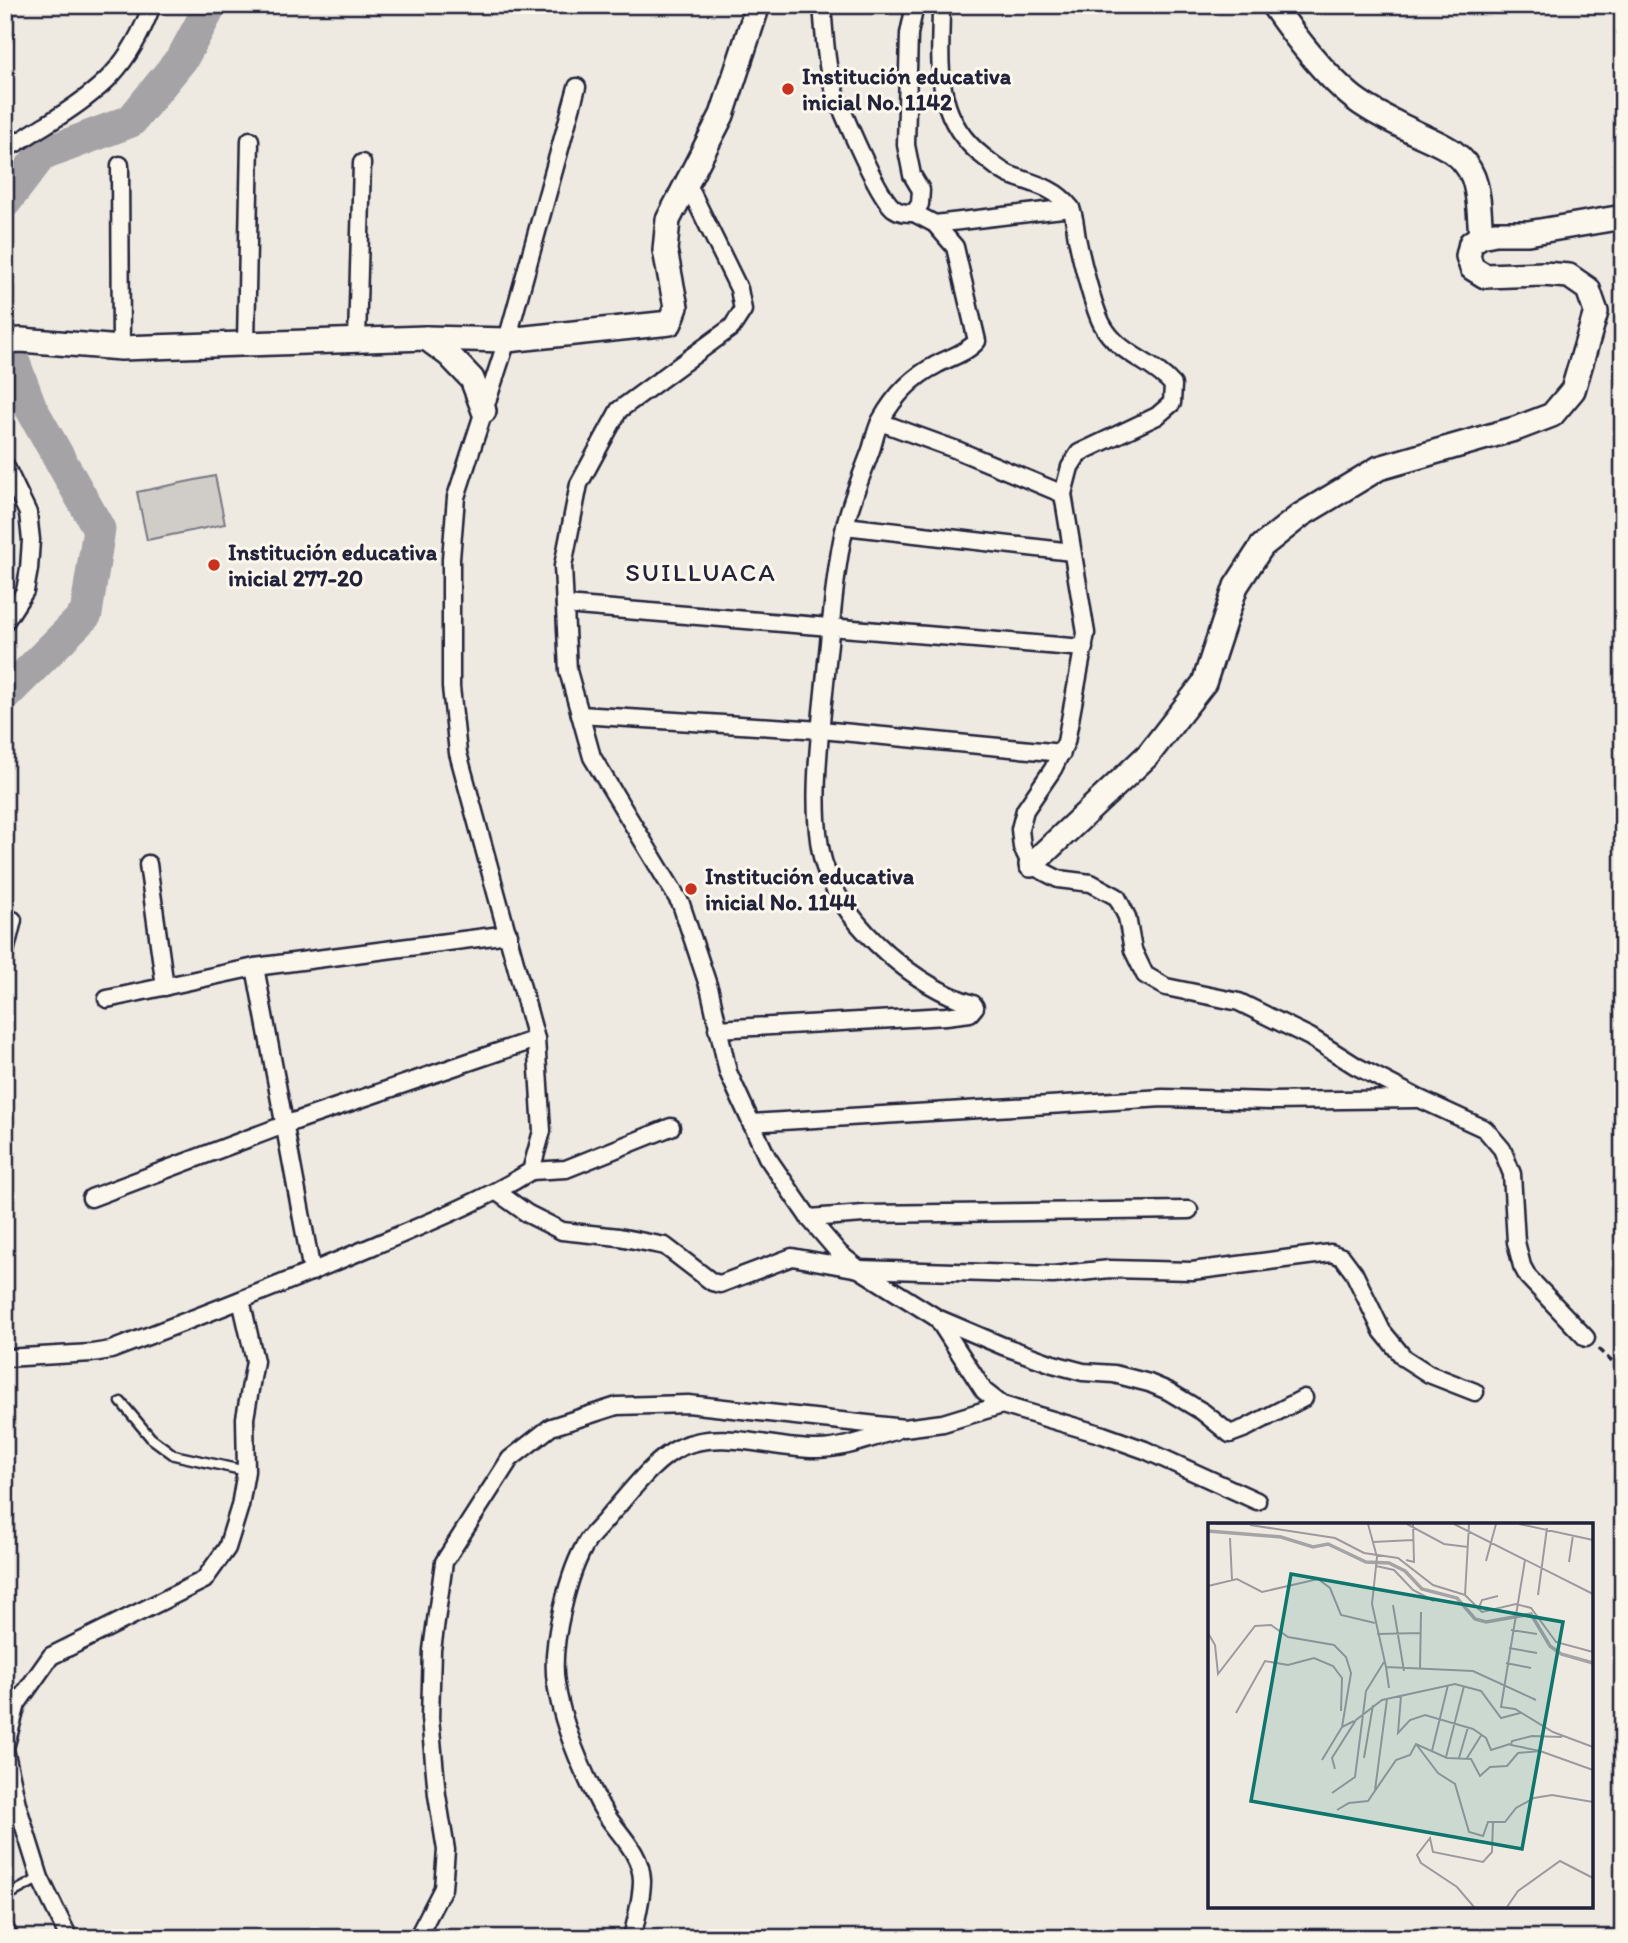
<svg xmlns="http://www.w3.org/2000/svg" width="1628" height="1943" font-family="Itim,sans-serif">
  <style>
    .green { fill: #d0cdc9; stroke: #797882; stroke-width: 2 }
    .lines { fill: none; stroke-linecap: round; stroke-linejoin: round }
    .river { stroke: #a6a3a7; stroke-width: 33 }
    .lane-casing { stroke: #22223b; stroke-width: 13 }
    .street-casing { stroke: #22223b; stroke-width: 21 }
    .secondary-casing { stroke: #22223b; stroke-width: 28 }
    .path { stroke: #22223b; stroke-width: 3.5; stroke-dasharray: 7 5; stroke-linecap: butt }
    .lane { stroke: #fbf7ec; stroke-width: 8 }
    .street { stroke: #fbf7ec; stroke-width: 16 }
    .secondary { stroke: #fbf7ec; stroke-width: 23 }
    .poi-dot { fill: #c8321e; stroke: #fbf7ec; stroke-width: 2.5 }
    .labels { text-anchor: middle; stroke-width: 6; stroke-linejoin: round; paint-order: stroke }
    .poi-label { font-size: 23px; font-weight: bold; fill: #22223b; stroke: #fbf7ec; text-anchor: start }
    .quarter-label { font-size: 26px; letter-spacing: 2px; fill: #22223b; stroke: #fbf7ec }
    .inset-river { fill: none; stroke: #a6a3a7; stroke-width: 3.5 }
    .inset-road { fill: none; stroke: #9c9a9f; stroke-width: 2 }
    .view { fill: #0f766e; fill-opacity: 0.15; stroke: #0f766e; stroke-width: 3.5 }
    .inset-edge { fill: none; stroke: #22223b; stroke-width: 3.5 }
  </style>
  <rect width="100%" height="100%" fill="#eeeae2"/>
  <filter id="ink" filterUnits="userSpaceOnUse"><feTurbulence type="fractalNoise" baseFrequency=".0143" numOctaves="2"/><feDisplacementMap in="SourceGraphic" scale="14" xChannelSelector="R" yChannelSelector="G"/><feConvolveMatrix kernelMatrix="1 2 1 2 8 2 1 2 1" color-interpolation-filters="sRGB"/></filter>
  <g filter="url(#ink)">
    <polygon class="green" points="215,476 225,524 147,540 137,492"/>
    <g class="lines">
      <g class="river">
        <polyline points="5,202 41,155 131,121 183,57 211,5"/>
        <polyline points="5,339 31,408 99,529 86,614 5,695"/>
      </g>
      <defs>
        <g id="lane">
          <polyline points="121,1402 151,1438 174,1455 246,1471"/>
          <polyline points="5,1897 40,1878"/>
          <polyline points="5,1921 15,1938"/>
        </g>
        <g id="street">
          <path d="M822,5C824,28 825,53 830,76C836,99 876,193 893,208C900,213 906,213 914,213L920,204L921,190L912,175L906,145L909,34L915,5"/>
          <path d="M936,5L941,12C940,67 934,119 984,157C992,163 1000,171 1010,175C1031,183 1055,187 1070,207C1075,214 1075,229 1077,238C1081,258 1093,307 1102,324C1118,355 1152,360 1173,385L1172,403L1157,416L1079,453L1070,467L1063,494L1086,633L1066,742L1053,769L1025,810L1020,829L1022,847L1031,865L1058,879L1091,883L1117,897L1127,917L1133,950L1145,975L1166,987L1239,1002L1310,1037L1356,1066L1420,1099L1485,1129L1502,1149L1512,1174L1516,1242L1522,1266L1528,1277L1586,1338"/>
          <path d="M5,149C20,142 33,132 47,124C101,91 130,66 152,5"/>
          <polyline points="120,165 121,348"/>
          <polyline points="687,183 739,289 743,310 732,327 619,410 579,484 563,566 568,671 592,757 681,904 710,991 728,1072 767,1157 809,1218 840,1254 859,1269 937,1318 1003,1346 1053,1364 1083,1372 1114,1374 1149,1383 1168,1391 1203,1412 1230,1434 1246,1428 1304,1398"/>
          <polyline points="935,224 1071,208"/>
          <polyline points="357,340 362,163"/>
          <polyline points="246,343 250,140"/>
          <polyline points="880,422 957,450 1063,494"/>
          <polyline points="5,465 28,513 31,540 29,569 25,591 5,622"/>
          <polyline points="845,526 1072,552"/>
          <polyline points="565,605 1084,648"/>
          <polyline points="580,715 821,730 1062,753"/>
          <polyline points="148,864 165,987"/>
          <polyline points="5,952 13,920"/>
          <polyline points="255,967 312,1272"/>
          <polyline points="107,999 255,967 509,934"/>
          <path d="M717,1029L946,1016L970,1013L975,1007L973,1004C915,986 850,930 827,873C806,820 822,720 827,662C832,617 835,570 845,526C851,500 862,475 871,450C874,441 876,429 881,420C894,397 912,377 936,365C950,357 967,353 977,341L955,247L935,224L914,213"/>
          <polyline points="751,1123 1163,1098 1271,1101 1416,1099"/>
          <polyline points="531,1171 566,1169 671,1127"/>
          <polyline points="497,1192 528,1214 562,1231 619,1237 665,1246 712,1282 720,1284 792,1257 859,1269 1053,1275 1110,1269 1192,1271 1331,1253 1342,1257 1354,1273 1382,1331 1404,1358 1429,1374 1475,1392"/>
          <polyline points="91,1198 284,1125 536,1039"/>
          <polyline points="809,1218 864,1214 1189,1210"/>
          <polyline points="937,1318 984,1391 1002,1405 1103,1435 1145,1450 1257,1501"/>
          <path d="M5,1358L92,1353L111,1350C201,1316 290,1281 378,1244C430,1222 483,1201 531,1171L542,1131L536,1039L458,753L451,687V559L456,497L507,340L577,87"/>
          <polyline points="5,1748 17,1704 51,1656 204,1580 227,1548 240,1506 246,1471 245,1418 255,1361 241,1300"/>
          <polyline points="5,1749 17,1804 40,1878 69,1938"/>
          <polyline points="417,1938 443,1888 446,1850 437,1795 430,1718 432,1650 444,1562 510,1459 551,1427 617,1406 688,1404 904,1428 943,1423 1002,1405"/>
          <path d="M632,1938C636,1920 642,1899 642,1880C641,1849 612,1829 599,1803C580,1766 562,1724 556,1683C550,1646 568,1571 588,1540C594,1532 603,1524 609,1516C628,1495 655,1458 681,1447C723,1428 773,1450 818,1449C844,1449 870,1438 895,1431"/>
        </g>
        <g id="secondary">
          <path d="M1273,5C1295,37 1320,70 1350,95C1365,108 1388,119 1406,128C1431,142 1461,147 1473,177C1480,196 1479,217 1481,236"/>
          <polyline points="426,338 449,355 472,379 484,411"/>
          <polyline points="5,341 21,340 121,348 426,338 507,340 670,323 676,307 665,250 668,220 722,115 758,5"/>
          <polyline points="1031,865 1148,755 1204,683 1236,586 1262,546 1301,515 1379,468 1518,428 1552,415 1573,390 1596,312 1588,289 1569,276 1543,274 1485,276 1472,268 1468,256 1471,243 1481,236 1495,233 1528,233 1623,217"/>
        </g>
      </defs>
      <use href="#lane" class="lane-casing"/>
      <use href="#street" class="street-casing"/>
      <use href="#secondary" class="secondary-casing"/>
      <polyline class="path" points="1598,1349 1623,1372"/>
      <use href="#lane" class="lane"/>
      <use href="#street" class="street"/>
      <use href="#secondary" class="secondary"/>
    </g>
  </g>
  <g class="poi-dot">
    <circle cx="788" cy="89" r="7"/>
    <circle cx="214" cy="565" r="7"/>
    <circle cx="691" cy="889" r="7"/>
  </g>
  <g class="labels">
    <g class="poi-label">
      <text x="802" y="84">Institución educativa<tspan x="802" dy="26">inicial No. 1142</tspan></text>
      <text x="228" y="560">Institución educativa<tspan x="228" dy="26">inicial 277-20</tspan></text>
      <text x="705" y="884">Institución educativa<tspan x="705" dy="26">inicial No. 1144</tspan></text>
    </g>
    <g class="quarter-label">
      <text x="701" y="581">SUILLUACA</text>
    </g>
  </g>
  <g transform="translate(1208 1523)">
    <rect width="385" height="385" fill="#eeeae2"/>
    <path class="inset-river" d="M0,8L73,14L105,24L120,21L158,39L181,40L197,48L214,66L249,75L267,96L278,99L323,91L342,123L353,131L385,140"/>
    <path class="inset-road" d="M8,1H42M160,1L169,34L164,81L178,144L265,148L328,177M199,1L236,21L260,24M246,1L385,71M311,1L385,17M42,2L127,15L156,30L190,35L225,62L257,72L274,89L308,81L323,85L348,119L385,129M22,15L24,57M165,19L205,17M198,37L206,39L205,1M317,37L293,184L307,186L345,209L385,224M278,38L288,1M361,39L365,12M168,43L186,47L205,67L226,78M0,63L29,56L54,69L110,56L122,65L133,92L167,100M257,72L261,1M330,72L339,5M185,82L196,148M270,87L274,77L290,73M303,107L329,111M0,110L7,122L10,151L47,103L63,102L80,114L126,122L138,134L143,150L134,204M169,111L213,110M301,125L329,130M298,140L323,145M178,144L181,165M212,146L213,89M193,173L190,210L202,197L217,192L265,206L278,215L283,227L302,221M28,190L57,138L80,142L106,135L125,143L134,155L133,188M208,221L230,250L247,261L261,309L275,313L280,299H285L284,329L275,339L225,329L222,315L209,332L213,340L249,364L266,384M224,228L240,162M332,228L385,247M238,234L256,163M156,235L165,182M251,235L260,204M259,235L274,211M114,237L134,204L146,198M127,246L124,235L148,197L174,177L247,161L273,168L293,195L312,190M167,267L179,176M124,270L147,254L158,168L176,139M129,287L141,280L160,278L188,237L202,232L208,221L239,235L263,236L272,253L282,244L299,243L310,230L332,228L303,222L304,218L324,213L354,214M285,299H297L308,285L326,275L344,272L385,279M299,384L310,368L352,338L385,355"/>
    <path class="view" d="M83,51L355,99L314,326L43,278Z"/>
    <rect width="385" height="385" class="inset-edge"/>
  </g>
  <rect width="1628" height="1943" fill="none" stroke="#fbf7ec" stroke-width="28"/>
  <rect x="14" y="14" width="1600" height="1915" fill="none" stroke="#22223b" stroke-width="2.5" filter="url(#ink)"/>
</svg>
